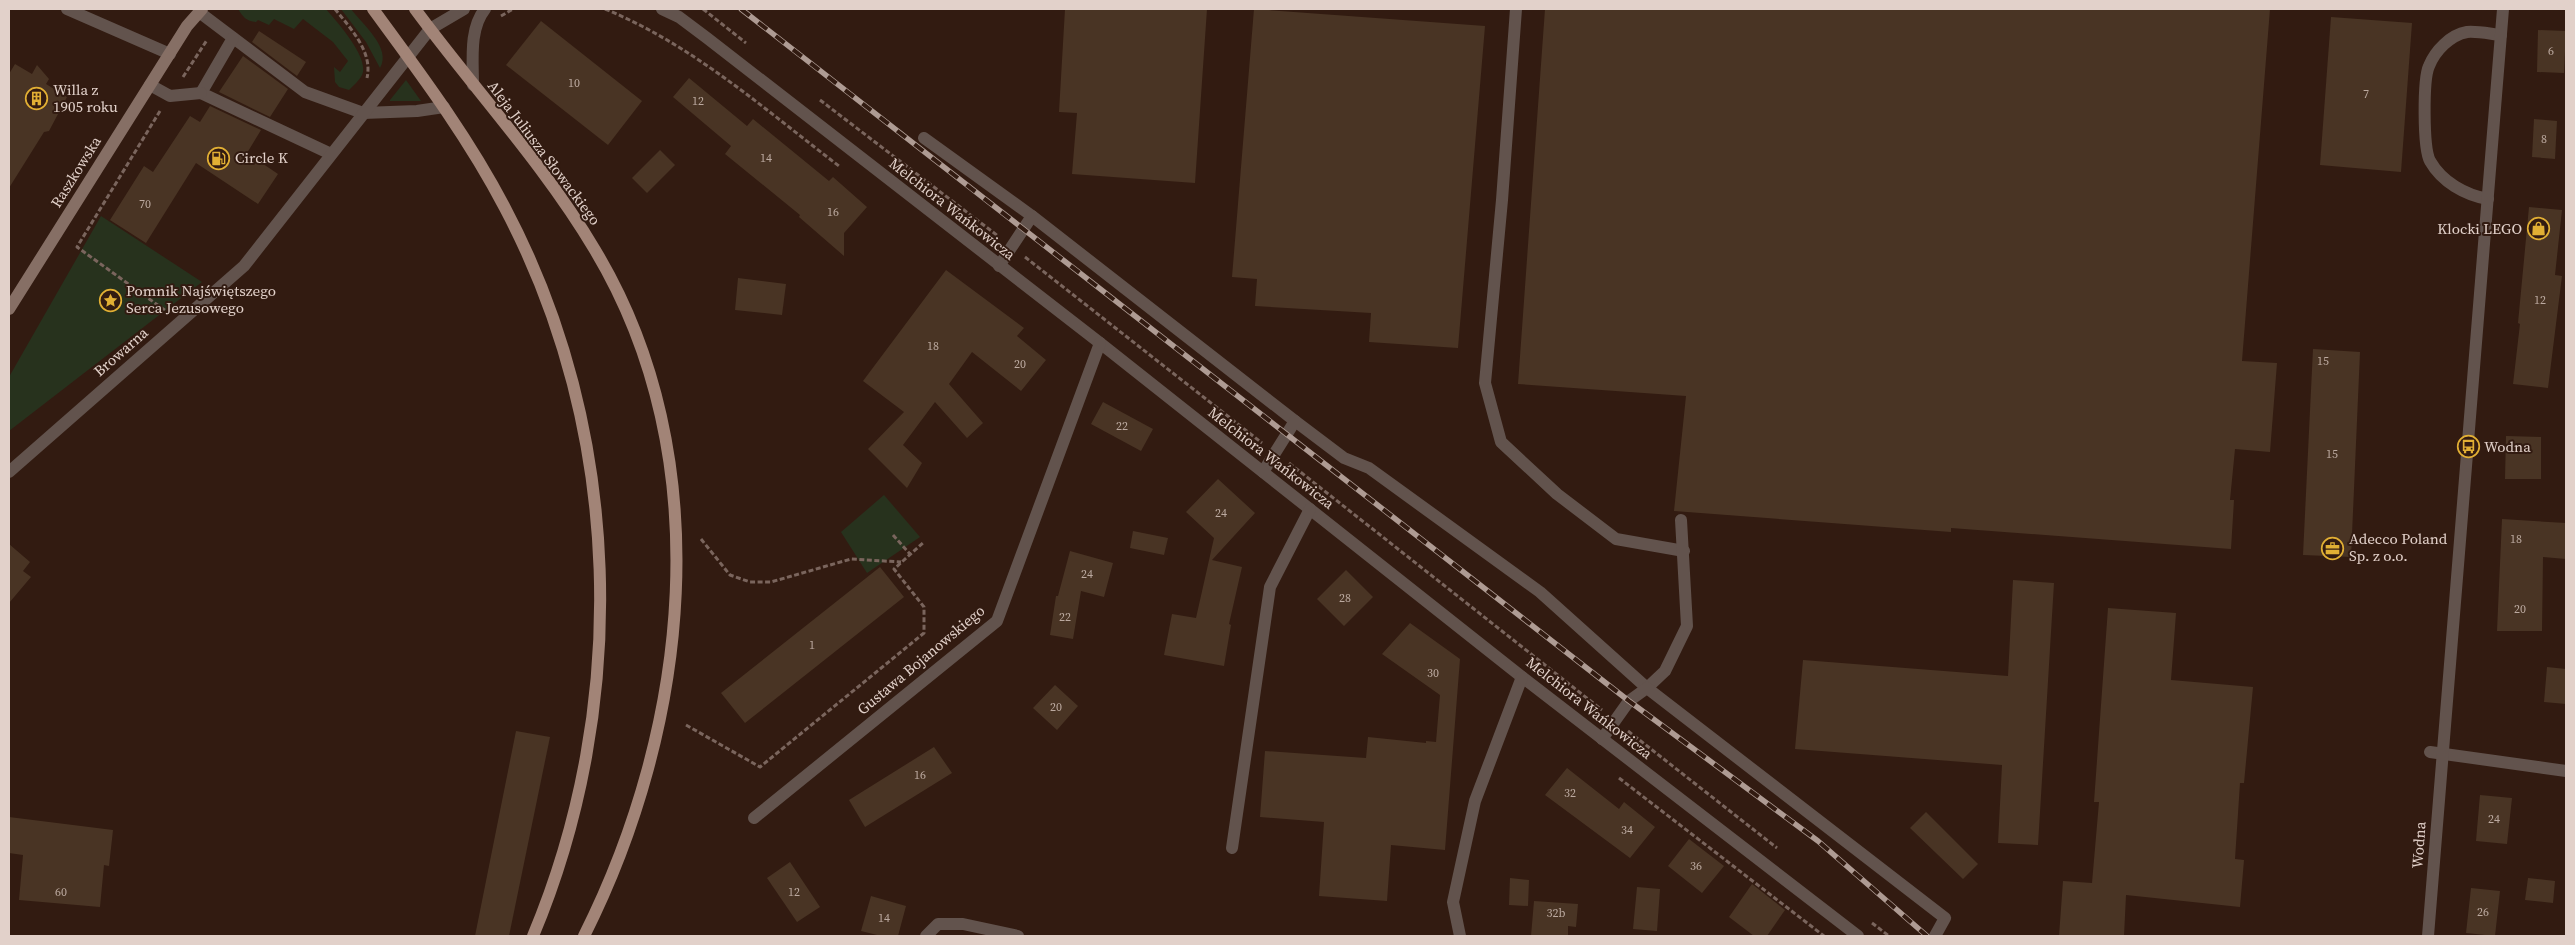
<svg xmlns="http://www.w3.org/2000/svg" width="2575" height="945" font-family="'Source Serif 4',serif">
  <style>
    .green { fill: #27321d }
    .building { fill: #493424 }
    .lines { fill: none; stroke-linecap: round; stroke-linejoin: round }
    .path { stroke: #7a655d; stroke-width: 3; stroke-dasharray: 5 2.5; stroke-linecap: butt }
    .service { stroke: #62534d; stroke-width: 12 }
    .minor { stroke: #62534d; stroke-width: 12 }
    .tertiary { stroke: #62534d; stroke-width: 12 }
    .secondary { stroke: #866f65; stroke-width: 12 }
    .primary { stroke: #a28477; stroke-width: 12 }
    .rail-casing { stroke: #ae9b93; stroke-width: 5.5 }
    .rail { stroke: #321b11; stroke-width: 4; stroke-dasharray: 11; stroke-linecap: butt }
    .labels { text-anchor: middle; stroke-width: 4; stroke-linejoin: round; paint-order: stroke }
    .number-label { font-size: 12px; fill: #bcaaa0 }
    .poi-label { font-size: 15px; fill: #e2d1ca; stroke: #321b11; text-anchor: start }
    .street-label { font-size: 15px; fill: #e2d1ca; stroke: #321b11 }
  </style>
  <rect width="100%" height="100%" fill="#321b11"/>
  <g class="green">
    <path d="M238,9H326C337,22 370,58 362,75C359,81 353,86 349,90L339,87L335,82L334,67L340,72L348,61L333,42L303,19L294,29L274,19L269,25L258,20L256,22C246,21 243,17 238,9Z"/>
    <path d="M341,9H351C362,24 392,48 380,68L366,42Z"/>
    <polygon points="406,80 421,101 390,101 390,100"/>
    <polygon points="101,216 202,282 9,431 9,377"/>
    <polygon points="884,495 920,537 867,573 841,532"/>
  </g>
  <g class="building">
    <polygon points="1065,9 1207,9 1195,183 1072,174 1077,113 1059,112"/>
    <polygon points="1254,9 1485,26 1458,348 1369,342 1371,313 1255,306 1257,279 1232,277"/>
    <polygon points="1545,9 2270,9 2242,361 2277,363 2270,452 2235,449 2230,500 2234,500 2231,549 1951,528 1951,532 1674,511 1686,396 1518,384"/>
    <polygon points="2331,17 2412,23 2401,172 2320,165"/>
    <polygon points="541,21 642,101 608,145 506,65"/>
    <polygon points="2538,30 2566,31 2564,73 2537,72"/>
    <polygon points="259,31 306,62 297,76 252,42"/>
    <polygon points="243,56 288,89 270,117 219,92"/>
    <polygon points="15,64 32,74 37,65 49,79 46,84 67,97 49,131 44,132 9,188 9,74"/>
    <polygon points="689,78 747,126 753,119 829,181 833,177 867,207 844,233 844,256 799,217 800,215 725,154 731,146 673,97"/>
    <polygon points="210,106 261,130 247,153 278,174 258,204 196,163 146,243 110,220 144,166 153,172 190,116 200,122"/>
    <polygon points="2534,119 2557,121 2555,159 2532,157"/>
    <polygon points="660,150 675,165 647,193 632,178"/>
    <polygon points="2529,207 2562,210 2555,275 2562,276 2548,388 2513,384 2520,324 2518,323"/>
    <polygon points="946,270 1024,328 1017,336 1046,360 1021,391 972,352 949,384 983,423 967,438 935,402 903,445 922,463 907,488 868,449 904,412 863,381"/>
    <polygon points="738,278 786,284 782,315 735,310"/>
    <polygon points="2313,349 2360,352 2351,557 2303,555"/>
    <polygon points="1103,402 1153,429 1141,451 1091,424"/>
    <polygon points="2506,436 2541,437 2541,479 2505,479"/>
    <polygon points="1218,479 1255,513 1212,560 1242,567 1229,624 1231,625 1224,666 1164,655 1172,614 1196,618 1214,538 1186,512"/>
    <polygon points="2502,519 2566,523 2566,559 2543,557 2542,631 2497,631"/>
    <polygon points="1133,531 1168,538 1164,555 1130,548"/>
    <polygon points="9,544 30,562 23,571 31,577 9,603"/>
    <polygon points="1070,551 1113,563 1104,597 1081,591 1073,639 1050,635 1056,596 1058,596"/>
    <polygon points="880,567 904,597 745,723 721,693"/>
    <polygon points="1346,570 1373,597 1344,626 1317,599"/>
    <polygon points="2013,580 2054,583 2038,845 1998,843 2002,765 1795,749 1803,660 2008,676"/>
    <polygon points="2108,608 2176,613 2171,680 2253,687 2244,783 2240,783 2235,859 2244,860 2240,907 2126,895 2124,936 2059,936 2063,881 2092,883 2099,802 2094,802"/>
    <polygon points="1410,623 1460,659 1445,850 1391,845 1387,901 1319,896 1324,822 1260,817 1265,751 1366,758 1368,737 1426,743 1426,741 1436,742 1440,695 1382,654"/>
    <polygon points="2547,667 2566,669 2566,704 2544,702"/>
    <polygon points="1055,685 1078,706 1057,730 1033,708"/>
    <polygon points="516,731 550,737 509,936 475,936"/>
    <polygon points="934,747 952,773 865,827 849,800"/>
    <polygon points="1567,768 1619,809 1624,802 1655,827 1630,858 1545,795"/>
    <polygon points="2480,795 2512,798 2507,844 2476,841"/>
    <polygon points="1926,812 1978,864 1963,879 1910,828"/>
    <polygon points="9,817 113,830 109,866 104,865 100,907 19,900 23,855 9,853"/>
    <polygon points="1689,839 1724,866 1702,893 1668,866"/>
    <polygon points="790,862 820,907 797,922 767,878"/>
    <polygon points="1510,878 1529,880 1528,906 1509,905"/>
    <polygon points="2528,878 2555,881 2553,903 2525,900"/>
    <polygon points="1752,884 1785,910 1767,936 1754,936 1729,917"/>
    <polygon points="1637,887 1660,889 1657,931 1633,929"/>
    <polygon points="2471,888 2500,891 2495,936 2466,933"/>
    <polygon points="871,896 906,906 898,936 881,936 861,931"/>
    <polygon points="1534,901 1578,904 1576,927 1568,926 1568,936 1531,936"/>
  </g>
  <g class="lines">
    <g class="path">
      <path d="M335,9C351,29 373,52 367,78"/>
      <path d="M605,9C693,45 764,109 839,166"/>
      <polyline points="703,9 746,43"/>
      <polyline points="501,16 513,9"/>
      <polyline points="183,77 207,40"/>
      <polyline points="820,100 998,236"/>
      <polyline points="160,111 77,247 166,311"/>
      <polyline points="1025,257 1262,443"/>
      <polyline points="1289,463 1602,710"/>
      <polyline points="893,535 910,554"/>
      <polyline points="701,539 730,575 750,582 771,582 851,559 901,562"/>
      <polyline points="686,725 760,767 924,633 924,607 894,569 924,542"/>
      <polyline points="1628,731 1777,848"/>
      <polyline points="1619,778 1824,936"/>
      <polyline points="1872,923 1889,936"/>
    </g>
    <g class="service">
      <polyline points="67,9 170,54"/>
      <polyline points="1516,9 1502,200 1485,383 1501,442 1557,494 1616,539 1684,551"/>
      <polyline points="199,12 305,92 363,113"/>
      <polyline points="233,38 201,93 331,154"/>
      <polyline points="150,85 170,96 201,93"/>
      <polyline points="924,138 1032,216"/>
      <path d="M2488,199C2465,195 2442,182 2430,161C2423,148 2423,79 2429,66C2435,51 2450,35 2467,32C2477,31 2491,34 2501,35"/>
      <polyline points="999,266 1032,216 1295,421"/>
      <polyline points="1263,472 1295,421 1344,458 1369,468 1540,592 1647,688 1665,671 1687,626 1681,520"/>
      <polyline points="1602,739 1629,701 1647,688 1945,918 1935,936"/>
      <polyline points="2430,752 2566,771"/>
    </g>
    <g class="minor">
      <polyline points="662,9 679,17 707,38 1100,343 1522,677 1858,936"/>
      <polyline points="363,113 417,111 444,107"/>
      <polyline points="9,472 244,266 430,29 464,9"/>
      <polyline points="754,818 997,621 1100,343"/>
      <polyline points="1232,848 1270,587 1310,509"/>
      <polyline points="926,936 938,924 963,924 1018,936"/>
      <polyline points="1460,936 1453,902 1475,801 1522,677"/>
      <polyline points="2428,936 2503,9"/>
    </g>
    <path class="tertiary" d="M473,85C473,60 469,29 485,9"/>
    <polyline class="secondary" points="9,309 187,26 202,9"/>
    <g class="primary">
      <path d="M373,9C420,73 468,137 505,208C623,431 630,705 533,936"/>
      <path d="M415,9C474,89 544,164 595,250C720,458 689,727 584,936"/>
    </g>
    <defs>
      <polyline id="rail" points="741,9 1629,701 1818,841 1927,936"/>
    </defs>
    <use href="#rail" class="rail-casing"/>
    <use href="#rail" class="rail"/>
  </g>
  <defs>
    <symbol id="building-ring" viewBox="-11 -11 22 22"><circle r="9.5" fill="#321b11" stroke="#e1af34" stroke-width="1.5"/><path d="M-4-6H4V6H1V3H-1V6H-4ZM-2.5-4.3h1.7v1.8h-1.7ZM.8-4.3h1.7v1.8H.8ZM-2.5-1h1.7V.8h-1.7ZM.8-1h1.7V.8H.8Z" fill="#e1af34"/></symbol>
    <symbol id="fuel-ring" viewBox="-11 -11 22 22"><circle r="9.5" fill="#321b11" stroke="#e1af34" stroke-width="1.5"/><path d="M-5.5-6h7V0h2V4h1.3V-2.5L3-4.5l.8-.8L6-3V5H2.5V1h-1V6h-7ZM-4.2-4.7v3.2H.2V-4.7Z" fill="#e1af34"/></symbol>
    <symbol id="shop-ring" viewBox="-11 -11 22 22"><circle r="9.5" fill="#321b11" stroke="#e1af34" stroke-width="1.5"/><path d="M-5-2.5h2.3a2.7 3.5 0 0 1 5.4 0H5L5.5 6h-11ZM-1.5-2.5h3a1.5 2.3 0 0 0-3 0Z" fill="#e1af34"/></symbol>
    <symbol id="sight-ring" viewBox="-11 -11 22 22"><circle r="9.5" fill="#321b11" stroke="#e1af34" stroke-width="1.5"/><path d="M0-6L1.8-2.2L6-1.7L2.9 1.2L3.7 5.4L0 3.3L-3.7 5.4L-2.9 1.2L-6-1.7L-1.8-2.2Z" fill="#e1af34"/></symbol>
    <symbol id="bus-ring" viewBox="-11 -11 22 22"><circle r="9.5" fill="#321b11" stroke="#e1af34" stroke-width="1.5"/><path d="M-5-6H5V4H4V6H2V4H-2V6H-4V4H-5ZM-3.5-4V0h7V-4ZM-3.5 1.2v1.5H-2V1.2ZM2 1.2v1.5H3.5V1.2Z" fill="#e1af34"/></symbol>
    <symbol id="office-ring" viewBox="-11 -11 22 22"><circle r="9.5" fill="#321b11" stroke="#e1af34" stroke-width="1.5"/><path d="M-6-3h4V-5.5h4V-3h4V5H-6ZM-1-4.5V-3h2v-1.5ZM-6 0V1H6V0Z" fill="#e1af34"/></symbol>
  </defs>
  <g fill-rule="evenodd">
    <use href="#building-ring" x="24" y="86" width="25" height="25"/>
    <use href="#fuel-ring" x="206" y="146" width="25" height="25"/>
    <use href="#shop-ring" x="2526" y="216" width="25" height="25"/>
    <use href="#sight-ring" x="98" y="288" width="25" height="25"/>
    <use href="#bus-ring" x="2456" y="434" width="25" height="25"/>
    <use href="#office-ring" x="2320" y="536" width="25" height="25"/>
  </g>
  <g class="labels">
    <g class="number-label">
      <text x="2551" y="55">6</text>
      <text x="574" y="87">10</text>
      <text x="2366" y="98">7</text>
      <text x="698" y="105">12</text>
      <text x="2544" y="143">8</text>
      <text x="766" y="162">14</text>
      <text x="145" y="208">70</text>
      <text x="833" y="216">16</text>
      <text x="2540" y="304">12</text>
      <text x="933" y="350">18</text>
      <text x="2323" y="365">15</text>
      <text x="1020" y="368">20</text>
      <text x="1122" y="430">22</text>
      <text x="2332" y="458">15</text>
      <text x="1221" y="517">24</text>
      <text x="2516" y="543">18</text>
      <text x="1087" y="578">24</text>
      <text x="1345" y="602">28</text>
      <text x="2520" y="613">20</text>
      <text x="1065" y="621">22</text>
      <text x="812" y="649">1</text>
      <text x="1433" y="677">30</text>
      <text x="1056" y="711">20</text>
      <text x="920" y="779">16</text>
      <text x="1570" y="797">32</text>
      <text x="2494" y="823">24</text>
      <text x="1627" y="834">34</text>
      <text x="1696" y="870">36</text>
      <text x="61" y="896">60</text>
      <text x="794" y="896">12</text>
      <text x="2483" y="916">26</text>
      <text x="1556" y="917">32b</text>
      <text x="884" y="922">14</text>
    </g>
    <g class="poi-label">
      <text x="53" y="95">Willa z<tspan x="53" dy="17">1905 roku</tspan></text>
      <text x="235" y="163">Circle K</text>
      <text x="2522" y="234" text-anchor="end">Klocki LEGO</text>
      <text x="126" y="296">Pomnik Najświętszego<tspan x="126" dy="17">Serca Jezusowego</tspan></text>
      <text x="2484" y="452">Wodna</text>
      <text x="2349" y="544">Adecco Poland<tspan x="2349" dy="17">Sp. z o.o.</tspan></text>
    </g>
    <g class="street-label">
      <text transform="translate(544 153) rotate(53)" y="5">Aleja Juliusza Słowackiego</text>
      <text transform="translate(76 172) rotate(-58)" y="5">Raszkowska</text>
      <text transform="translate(952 209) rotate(38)" y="5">Melchiora Wańkowicza</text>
      <text transform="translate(121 352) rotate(-41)" y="5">Browarna</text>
      <text transform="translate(1271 458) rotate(38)" y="5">Melchiora Wańkowicza</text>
      <text transform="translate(921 660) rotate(-40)" y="5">Gustawa Bojanowskiego</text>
      <text transform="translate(1589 708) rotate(38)" y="5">Melchiora Wańkowicza</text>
      <text transform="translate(2419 845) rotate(-86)" y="5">Wodna</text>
    </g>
  </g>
  <rect width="2575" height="945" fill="none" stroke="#e2d1ca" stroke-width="20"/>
</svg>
